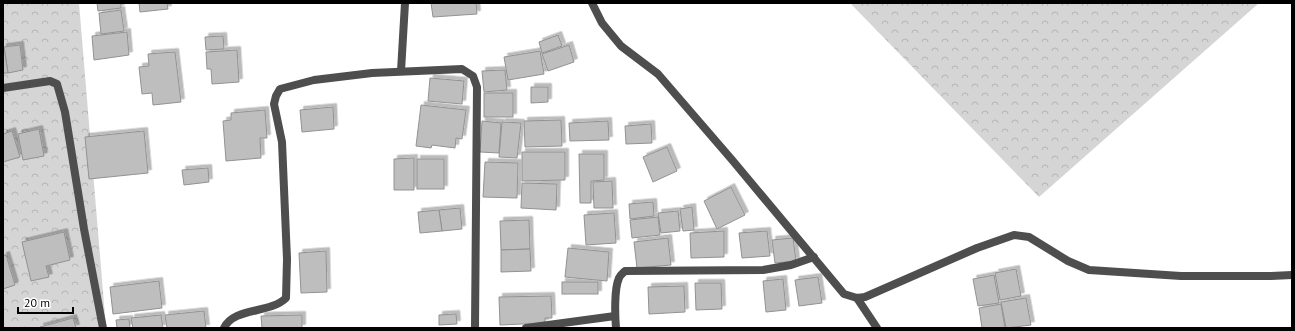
<svg xmlns="http://www.w3.org/2000/svg" width="1295" height="331" font-family="'PT Sans',sans-serif">
  <style>
    .forest { fill: url(#forest-crowns) }
    .building { fill: #bebebe; stroke: #929292; filter: url(#shadow) }
    .lines { fill: none; stroke-linecap: round; stroke-linejoin: round }
    .street { stroke: #4e4e4e; stroke-width: 8 }
  </style>
  <defs>
    <pattern id="forest-crowns" width="20" height="18" patternUnits="userSpaceOnUse"><rect width="20" height="18" fill="#d5d5d5"/><path d="M2 6a3 3 0 1 1 6 0M12 15a3 3 0 1 1 6 0" fill="none" stroke="#b5b5b5"/></pattern>
    <filter id="shadow"><feDropShadow dx="3.5" dy="-3.5" stdDeviation="0" flood-color="#0004"/></filter>
  </defs>
  <rect width="100%" height="100%" fill="#fff"/>
  <g class="forest">
    <polygon points="3,3 79,3 106,328 3,328"/>
    <polygon points="850,3 1259,3 1039,197"/>
  </g>
  <g class="building">
    <polygon points="97,3 121,3 121,8 98,11"/>
    <polygon points="139,3 167,3 168,9 140,12"/>
    <polygon points="431,3 476,3 477,14 433,17"/>
    <polygon points="121,10 124,31 101,34 99,13"/>
    <polygon points="127,32 129,55 94,60 92,36"/>
    <polygon points="558,35 562,46 542,53 539,42"/>
    <polygon points="223,36 224,49 206,50 205,37"/>
    <polygon points="20,45 23,70 8,73 4,47"/>
    <polygon points="569,45 574,62 548,71 542,54"/>
    <polygon points="3,47 4,47 8,73 3,73"/>
    <polygon points="237,50 239,82 212,84 211,69 207,69 206,52"/>
    <polygon points="540,51 544,74 508,80 504,57"/>
    <polygon points="175,52 181,102 153,105 152,93 142,94 139,67 149,66 148,54"/>
    <polygon points="505,70 507,90 484,92 482,71"/>
    <polygon points="430,78 464,81 462,104 428,101"/>
    <polygon points="531,87 548,87 548,102 531,103"/>
    <rect x="484" y="93" width="29" height="24"/>
    <polygon points="421,105 466,110 462,139 456,138 455,148 432,145 431,148 416,146"/>
    <polygon points="333,107 334,129 302,132 300,110"/>
    <polygon points="265,110 267,138 260,138 261,158 226,161 223,121 231,120 231,113"/>
    <polygon points="561,120 562,146 525,147 524,121"/>
    <polygon points="482,121 501,123 499,153 480,152"/>
    <polygon points="608,121 609,140 570,141 569,123"/>
    <polygon points="502,122 521,123 517,158 499,157"/>
    <polygon points="651,124 652,143 626,144 625,126"/>
    <polygon points="39,129 44,156 23,160 18,134"/>
    <polygon points="12,131 20,157 3,162 3,134"/>
    <polygon points="144,131 148,173 89,179 85,137"/>
    <polygon points="667,147 677,171 653,182 643,157"/>
    <polygon points="522,152 565,152 565,180 522,181"/>
    <polygon points="579,154 604,154 604,180 591,181 591,203 580,203"/>
    <polygon points="414,158 414,190 394,190 394,159"/>
    <rect x="417" y="159" width="27" height="30"/>
    <polygon points="485,162 518,163 517,198 483,197"/>
    <polygon points="208,168 209,182 184,185 182,170"/>
    <polygon points="612,181 613,208 594,208 593,182"/>
    <polygon points="522,183 557,184 556,210 521,208"/>
    <polygon points="731,187 745,215 717,229 704,201"/>
    <polygon points="653,202 654,216 630,219 629,204"/>
    <polygon points="692,207 694,230 683,231 680,209"/>
    <polygon points="460,208 462,229 442,231 439,210"/>
    <polygon points="439,210 442,231 420,233 418,212"/>
    <polygon points="678,211 680,231 661,233 658,213"/>
    <polygon points="614,213 616,243 586,245 584,215"/>
    <polygon points="658,217 660,235 632,238 630,220"/>
    <polygon points="529,220 530,249 501,250 500,221"/>
    <polygon points="724,231 724,257 691,258 690,233"/>
    <polygon points="767,231 770,256 742,258 739,233"/>
    <polygon points="64,232 70,260 46,266 49,277 31,281 22,242"/>
    <polygon points="668,238 671,265 637,268 634,242"/>
    <polygon points="793,238 796,261 775,263 772,240"/>
    <polygon points="568,248 609,252 607,281 565,277"/>
    <polygon points="530,249 531,271 501,272 501,250"/>
    <polygon points="326,251 327,292 301,293 299,253"/>
    <polygon points="6,255 15,285 3,289 3,256"/>
    <polygon points="1016,269 1021,296 1000,300 995,273"/>
    <polygon points="994,275 999,303 978,306 973,279"/>
    <polygon points="818,277 822,303 799,306 795,280"/>
    <polygon points="783,279 786,310 766,312 763,281"/>
    <polygon points="159,281 162,308 113,314 110,287"/>
    <rect x="562" y="282" width="36" height="12"/>
    <polygon points="695,283 721,283 722,309 696,310"/>
    <polygon points="684,286 685,312 649,314 648,287"/>
    <polygon points="551,296 552,318 545,318 545,323 500,325 499,297"/>
    <polygon points="1026,298 1031,325 1006,328 1001,302"/>
    <polygon points="1001,304 1005,328 982,328 979,308"/>
    <polygon points="204,311 206,328 167,328 165,315"/>
    <polygon points="456,314 457,324 439,325 439,315"/>
    <polygon points="161,315 163,328 133,328 131,318"/>
    <polygon points="302,315 302,328 262,328 261,316"/>
    <polygon points="73,318 76,328 40,328 40,327"/>
    <polygon points="129,319 130,328 117,328 116,320"/>
  </g>
  <g class="lines">
    <g class="street">
      <polyline points="592,3 602,23 621,46 658,74 733,161 844,294 857,298 865,297 977,248 1014,235 1029,237 1068,261 1089,270 1181,276 1271,276 1292,275"/>
      <polyline points="401,71 405,3"/>
      <polyline points="3,88 50,81 57,84 65,112 84,229 103,328"/>
      <polyline points="857,298 877,328"/>
      <path d="M224,328C234,307 270,314 286,298L287,259L282,142L274,104L276,96L280,89L314,80L372,73L462,69L473,76L477,87L475,328"/>
      <polyline points="526,328 615,316"/>
      <path d="M616,328C615,316 614,289 619,278C620,275 623,273 625,271L763,270L791,265L814,257"/>
    </g>
  </g>
  <rect width="1295" height="331" fill="none" stroke="#000000" stroke-width="8"/>
  <path d="M18 307v6h55v-6" fill="none" stroke="#000000" stroke-width="2"/>
  <text x="24" y="307" font-size="12" fill="#000000" stroke="#ffffff" stroke-width="3" paint-order="stroke">20 m</text>
</svg>
